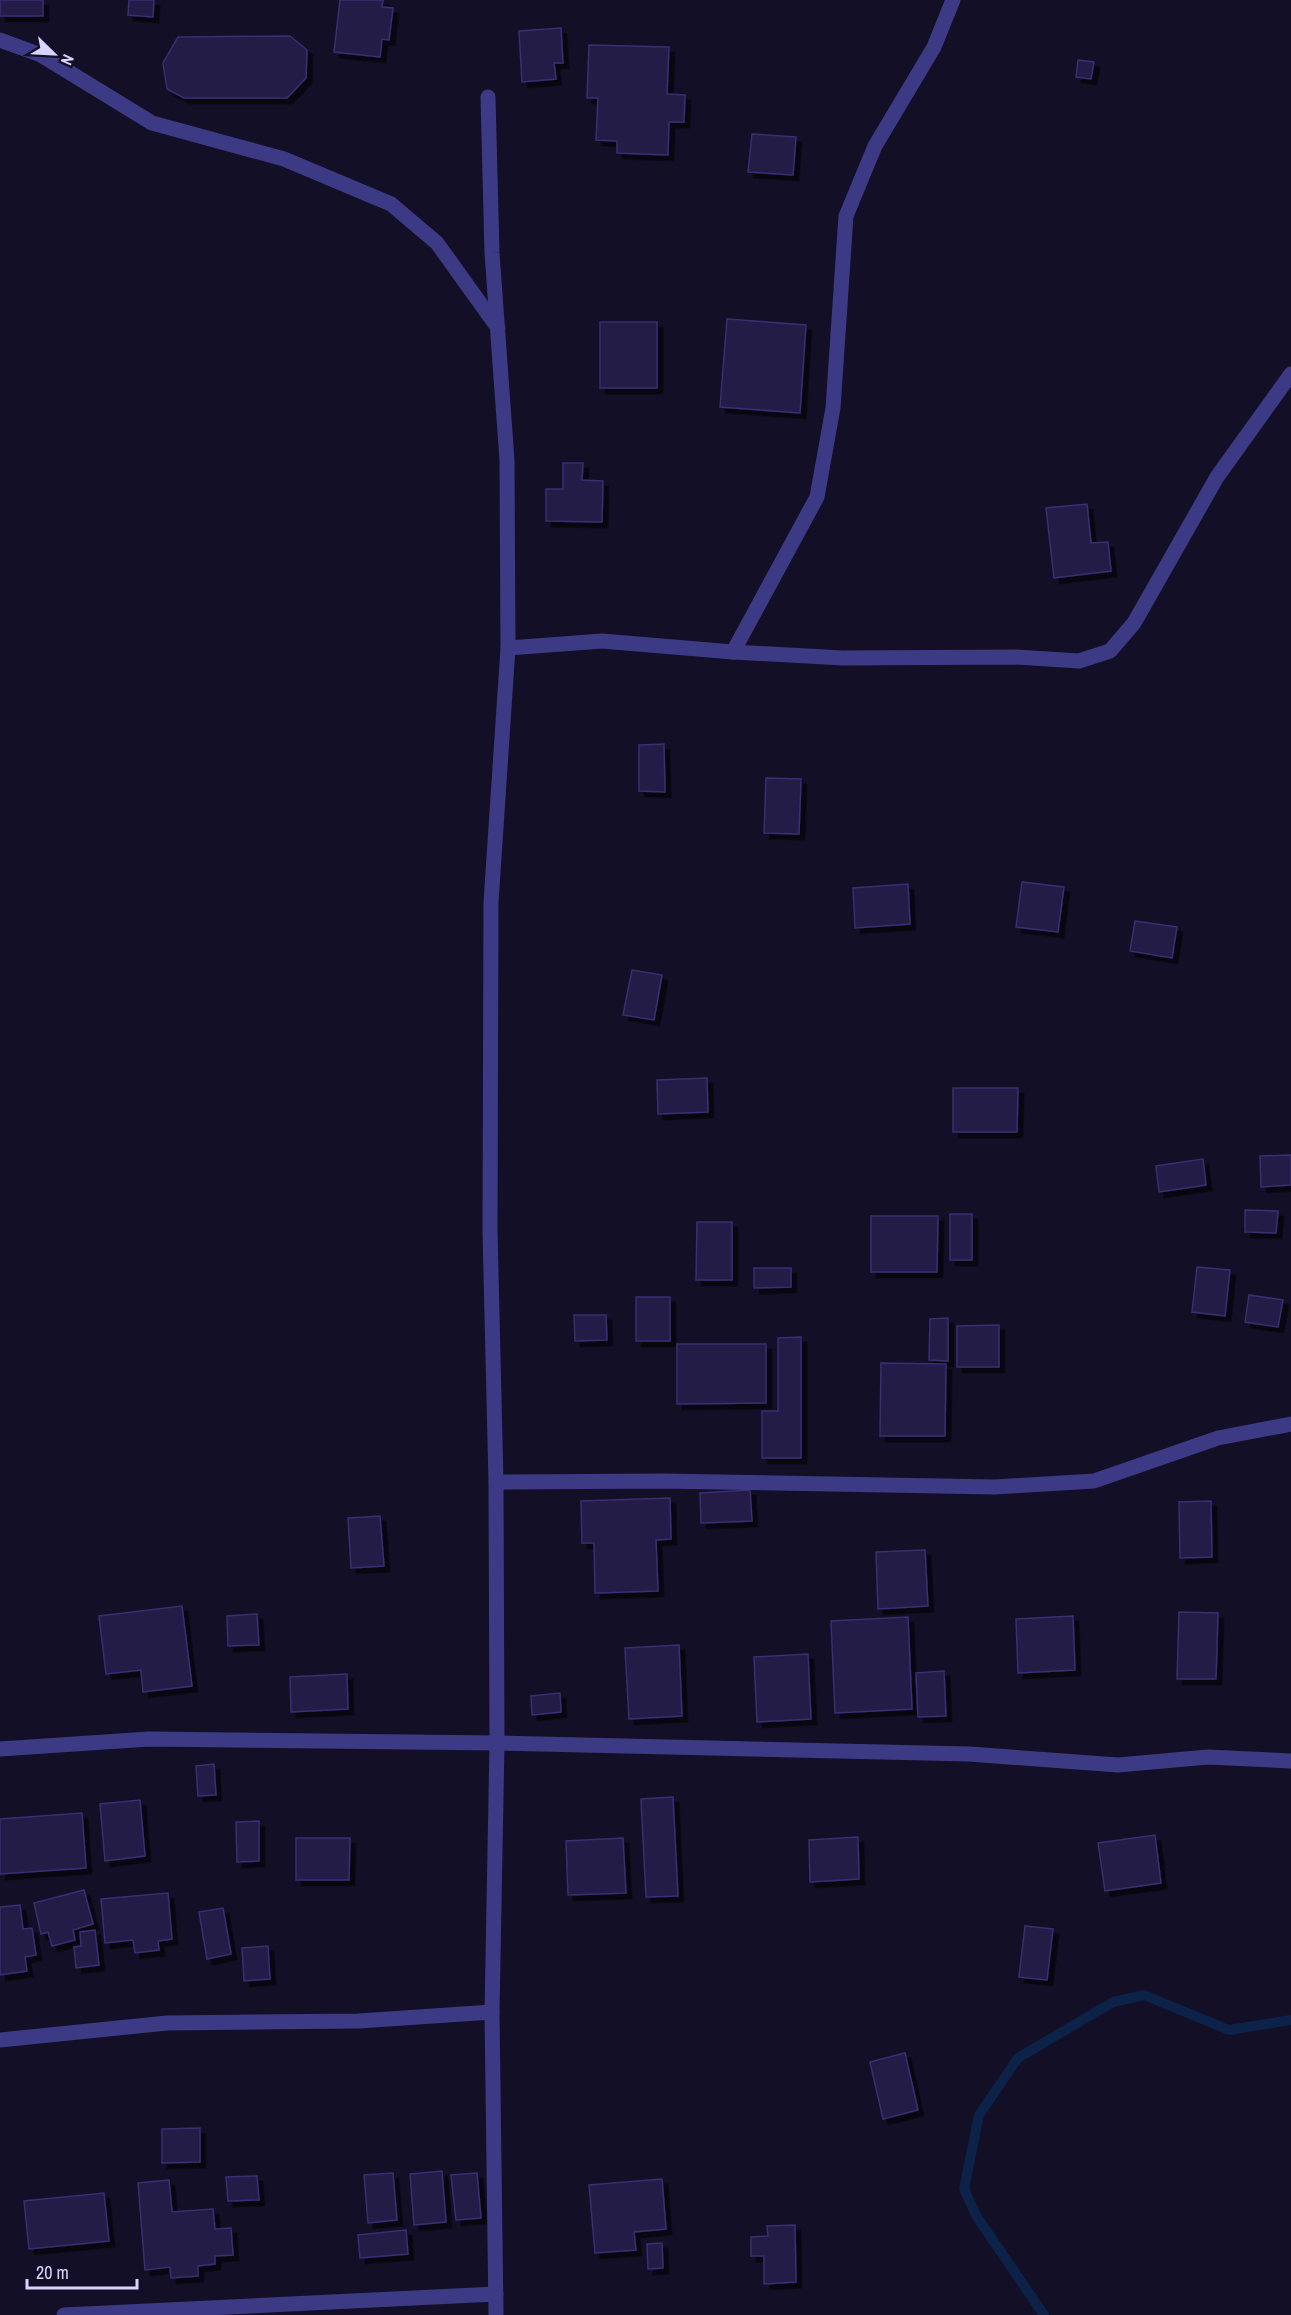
<svg xmlns="http://www.w3.org/2000/svg" width="1291" height="2315" font-family="'Archivo Narrow',sans-serif">
  <style>
    .lines { fill: none; stroke-linecap: round; stroke-linejoin: round }
    .stream { stroke: #0c2248; stroke-width: 10 }
    .building { fill: #241b47; stroke: #3b2d73; stroke-width: 1.5; filter: url(#shadow) }
    .street { stroke: #3d3a85; stroke-width: 15 }
  </style>
  <defs>
    <filter id="shadow"><feDropShadow dx="5.5" dy="5.5" stdDeviation="0" flood-color="#0009"/></filter>
  </defs>
  <rect width="100%" height="100%" fill="#130f26"/>
  <g class="lines">
    <polyline class="stream" points="1044,2315 977,2217 964,2189 979,2115 1018,2058 1113,2002 1144,1995 1229,2030 1291,2020"/>
  </g>
  <g class="building">
    <rect x="0" y="0" width="43" height="16"/>
    <polygon points="129,0 154,0 153,17 128,15"/>
    <polygon points="340,0 383,0 382,7 393,8 389,40 382,39 380,57 334,52"/>
    <polygon points="561,28 563,63 554,63 556,79 522,82 519,31"/>
    <polygon points="290,36 307,50 306,78 287,98 184,98 167,89 163,63 178,37"/>
    <polygon points="589,45 669,47 667,94 685,95 684,122 669,122 668,155 617,153 617,141 596,140 598,98 587,98"/>
    <polygon points="1078,60 1094,62 1091,79 1076,77"/>
    <polygon points="752,134 796,137 793,175 748,172"/>
    <polygon points="727,319 806,325 800,413 720,407"/>
    <rect x="600" y="322" width="57" height="66"/>
    <polygon points="563,463 583,463 582,480 603,481 602,522 546,521 546,489 563,489"/>
    <polygon points="1087,504 1091,543 1108,542 1111,571 1054,578 1046,508"/>
    <polygon points="664,744 665,792 639,791 639,745"/>
    <polygon points="766,778 801,779 799,834 764,833"/>
    <polygon points="1022,882 1064,887 1058,932 1016,927"/>
    <polygon points="908,884 910,924 855,928 853,888"/>
    <polygon points="1135,921 1177,927 1172,958 1130,951"/>
    <polygon points="632,970 662,975 654,1020 623,1015"/>
    <polygon points="707,1078 708,1112 658,1114 657,1080"/>
    <polygon points="953,1088 1018,1088 1017,1132 953,1132"/>
    <polygon points="1291,1155 1291,1185 1261,1187 1260,1156"/>
    <polygon points="1203,1159 1206,1185 1159,1192 1156,1166"/>
    <polygon points="1245,1210 1278,1211 1276,1233 1245,1232"/>
    <rect x="950" y="1214" width="22" height="46"/>
    <polygon points="871,1216 938,1216 937,1272 871,1272"/>
    <polygon points="697,1222 732,1222 732,1280 696,1280"/>
    <polygon points="1197,1267 1230,1270 1225,1316 1192,1312"/>
    <polygon points="754,1268 791,1268 791,1287 754,1288"/>
    <polygon points="1249,1295 1283,1300 1278,1327 1245,1322"/>
    <rect x="636" y="1297" width="34" height="44"/>
    <polygon points="574,1315 606,1315 607,1340 575,1341"/>
    <polygon points="948,1318 948,1361 929,1360 930,1319"/>
    <polygon points="999,1325 999,1367 957,1367 957,1326"/>
    <polygon points="801,1337 801,1458 762,1458 762,1411 778,1411 778,1338"/>
    <polygon points="677,1344 766,1344 766,1403 677,1404"/>
    <polygon points="881,1363 946,1364 945,1436 880,1436"/>
    <polygon points="750,1490 752,1521 701,1523 700,1493"/>
    <polygon points="670,1498 671,1539 656,1540 658,1591 595,1593 594,1543 582,1543 581,1501"/>
    <polygon points="1211,1501 1212,1557 1180,1558 1179,1502"/>
    <polygon points="380,1516 384,1566 351,1568 348,1518"/>
    <polygon points="925,1550 928,1606 878,1609 876,1552"/>
    <polygon points="182,1606 192,1686 143,1692 141,1670 106,1674 99,1616"/>
    <polygon points="1179,1612 1218,1613 1216,1679 1177,1679"/>
    <polygon points="257,1614 259,1645 228,1646 227,1616"/>
    <polygon points="1073,1616 1075,1670 1018,1673 1016,1619"/>
    <polygon points="908,1617 912,1709 835,1713 831,1621"/>
    <polygon points="679,1645 682,1716 629,1719 625,1648"/>
    <polygon points="808,1654 811,1719 757,1722 754,1657"/>
    <polygon points="944,1671 946,1716 918,1717 916,1673"/>
    <polygon points="347,1674 348,1709 291,1712 290,1677"/>
    <polygon points="560,1693 561,1712 532,1715 531,1696"/>
    <polygon points="214,1764 216,1795 198,1796 196,1766"/>
    <polygon points="673,1797 678,1896 646,1897 641,1799"/>
    <polygon points="140,1800 145,1856 105,1861 100,1804"/>
    <polygon points="82,1813 86,1868 0,1874 0,1819"/>
    <polygon points="259,1821 259,1861 237,1862 236,1822"/>
    <polygon points="1155,1835 1161,1883 1105,1891 1098,1843"/>
    <polygon points="858,1837 859,1879 810,1882 809,1840"/>
    <polygon points="296,1838 350,1838 349,1880 296,1880"/>
    <polygon points="623,1838 626,1893 568,1895 566,1841"/>
    <polygon points="84,1890 93,1924 73,1930 75,1940 52,1946 48,1932 41,1934 34,1903"/>
    <polygon points="168,1893 172,1939 158,1941 159,1950 135,1953 133,1940 105,1943 101,1899"/>
    <polygon points="20,1905 23,1929 32,1928 36,1955 25,1957 27,1971 0,1975 0,1907"/>
    <polygon points="223,1908 231,1954 207,1959 199,1912"/>
    <polygon points="1025,1926 1053,1929 1047,1980 1019,1977"/>
    <polygon points="95,1930 99,1965 76,1968 74,1947 81,1946 80,1932"/>
    <polygon points="268,1946 270,1979 244,1981 242,1948"/>
    <polygon points="905,2053 918,2110 883,2119 870,2062"/>
    <polygon points="200,2128 200,2162 162,2163 162,2129"/>
    <polygon points="442,2171 446,2222 414,2225 410,2174"/>
    <polygon points="393,2173 397,2220 368,2223 364,2175"/>
    <polygon points="477,2173 481,2218 456,2220 451,2175"/>
    <polygon points="257,2176 259,2200 228,2201 226,2177"/>
    <polygon points="662,2179 666,2229 634,2232 636,2250 595,2253 589,2185"/>
    <polygon points="169,2180 172,2212 213,2209 215,2229 231,2228 233,2255 215,2256 215,2264 198,2266 198,2276 171,2278 170,2267 145,2270 138,2183"/>
    <polygon points="104,2193 109,2241 29,2249 24,2201"/>
    <polygon points="795,2225 796,2282 764,2284 764,2256 751,2256 751,2237 768,2236 767,2226"/>
    <polygon points="406,2230 408,2254 360,2258 358,2235"/>
    <polygon points="662,2243 663,2268 648,2269 647,2244"/>
  </g>
  <g class="lines">
    <g class="street">
      <polyline points="0,40 41,55 152,123 284,159 391,204 437,243 498,328"/>
      <polyline points="488,97 492,253 507,460 508,648 491,902 490,1231 496,1482 497,1743 492,2012 496,2315"/>
      <polyline points="508,648 602,641 733,652 843,658 1016,657 1079,661 1110,651 1134,623 1217,477 1291,374"/>
      <polyline points="733,652 817,497 833,408 846,216 875,146 934,47 953,0"/>
      <polyline points="496,1482 662,1481 995,1487 1094,1481 1218,1438 1291,1424"/>
      <polyline points="0,1749 149,1739 497,1743 969,1754 1118,1765 1208,1757 1291,1761"/>
      <polyline points="0,2040 167,2023 359,2021 492,2012"/>
      <polyline points="64,2315 496,2294"/>
    </g>
  </g>
  <g transform="translate(54 54) rotate(114)" stroke="#130f26" stroke-width="4.5" paint-order="stroke">
  <path d="M0-4.5L10 22L0 15L-10 22Z" fill="#d9d4ff"/>
  <text y="-9" font-size="16" font-weight="bold" text-anchor="middle" fill="#d9d4ff">N</text>
  </g>
  <path d="M27 2279v9h110v-9" fill="none" stroke="#d9d4ff" stroke-width="3"/>
  <text x="36" y="2279" font-size="18" fill="#d9d4ff" stroke="#130f26" stroke-width="4.5" paint-order="stroke">20 m</text>
</svg>
